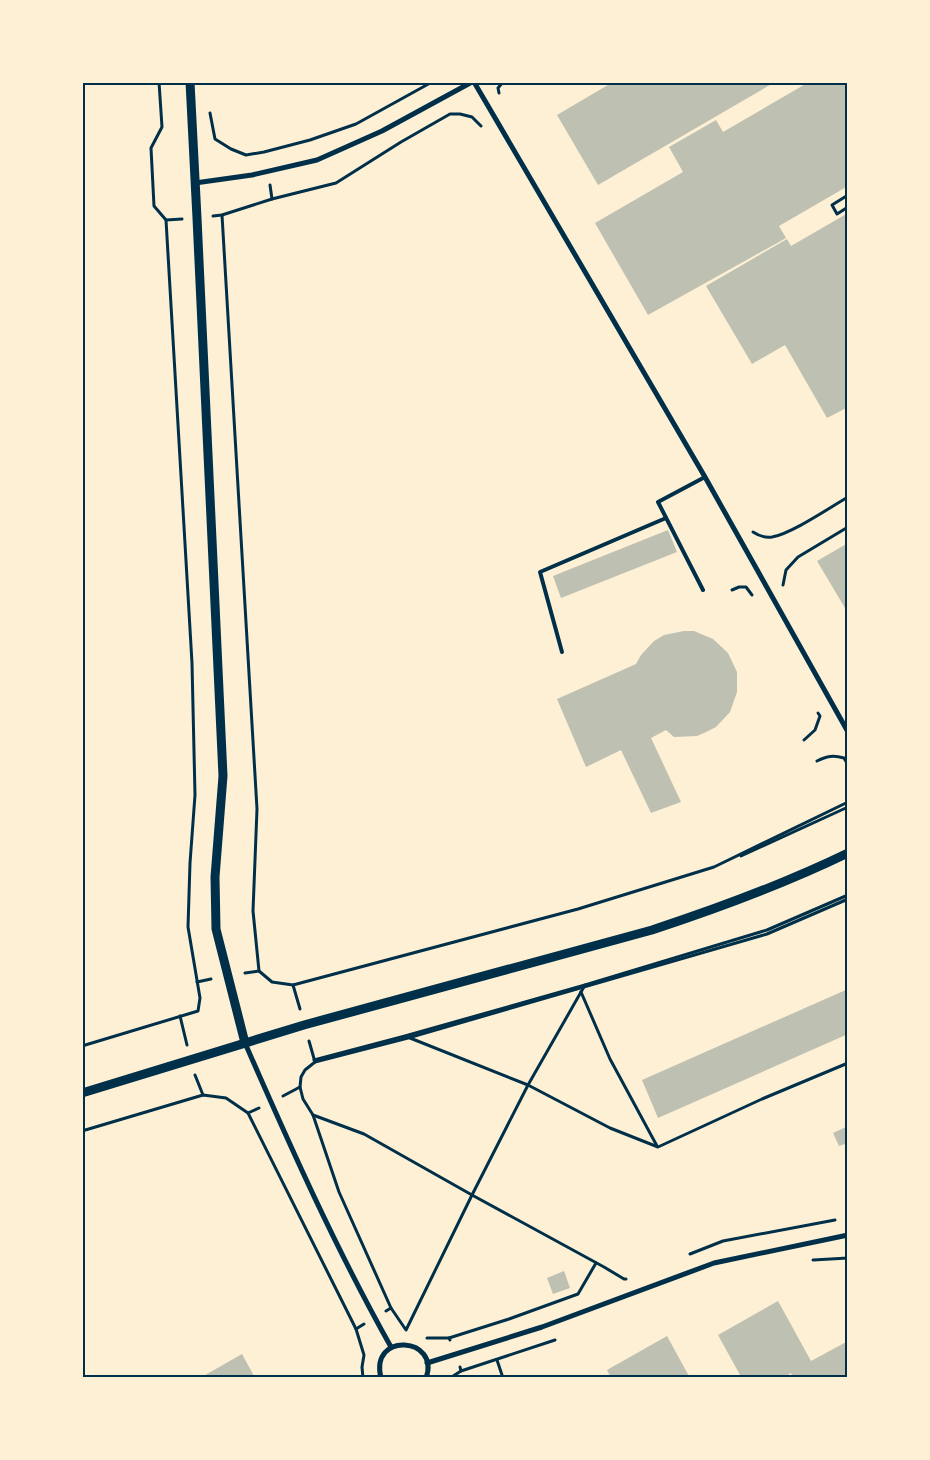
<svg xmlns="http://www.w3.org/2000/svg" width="930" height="1460" font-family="Raleway,sans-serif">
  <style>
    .building { fill: #bec0b2 }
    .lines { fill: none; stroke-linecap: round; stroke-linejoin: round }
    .path { stroke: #003049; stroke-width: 3 }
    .service { stroke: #003049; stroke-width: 4 }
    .minor { stroke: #003049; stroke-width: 5 }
    .tertiary { stroke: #003049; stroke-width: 9 }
    .neatline { fill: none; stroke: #003049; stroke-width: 2 }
  </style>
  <rect width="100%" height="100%" fill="#fdf0d5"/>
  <g class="building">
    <polygon points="613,82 775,82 598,185 557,115"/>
    <polygon points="809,82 846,82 848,86 848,186 779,226 786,238 648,315 595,223 683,172 669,147 716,120 723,132"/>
    <polygon points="848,213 848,407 827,418 785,345 752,364 706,286 787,239 791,246"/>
    <polygon points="668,530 677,552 561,598 553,576"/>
    <polygon points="848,543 848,613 817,561"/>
    <polygon points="684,631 694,631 713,639 728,653 737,672 737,692 730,712 716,727 706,732 697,736 674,737 666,730 651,738 681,802 651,813 621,750 586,767 557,699 636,664 641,655 654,641 664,635"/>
    <polygon points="848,989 848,1034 658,1118 642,1080"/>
    <polygon points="848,1126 848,1143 839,1146 833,1133"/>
    <polygon points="564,1271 570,1288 553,1294 547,1278"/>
    <polygon points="778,1301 811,1361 848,1341 848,1378 793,1378 791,1373 783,1378 735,1378 740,1375 718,1335"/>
    <polygon points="667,1336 690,1378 611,1378 607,1370"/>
    <polygon points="242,1354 255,1378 200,1378"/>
  </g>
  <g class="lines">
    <g class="path">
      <polyline points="499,93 498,88 503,82"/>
      <polyline points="210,113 215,139 231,149 246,155 264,152 310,140 356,124 432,82"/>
      <polyline points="270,185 272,199"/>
      <polyline points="848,195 832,205 837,214 848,207"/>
      <polyline points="222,215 257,809 253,911 259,971 272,982 293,985 578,909 714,867 848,802"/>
      <polyline points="213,216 222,215 272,199 336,183 401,142 450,114 460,114 472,117 481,126"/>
      <polyline points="166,220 182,219"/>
      <path d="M753,532C759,536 764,538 772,537C791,534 829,508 848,497"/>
      <polyline points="783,585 786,570 798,557 848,527"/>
      <polyline points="732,590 739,587 746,587 752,595"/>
      <polyline points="804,740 815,730 820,716 818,713"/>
      <path d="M817,761C827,756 833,755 844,758L848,765"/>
      <polyline points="741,856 848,807"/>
      <polyline points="245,973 259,971"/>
      <polyline points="197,982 211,979"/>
      <polyline points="293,985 300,1009"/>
      <polyline points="585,985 528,1085 472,1195 604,1267 624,1279 626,1279"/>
      <polyline points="581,992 610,1059 657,1146"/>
      <polyline points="180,1016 187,1045"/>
      <polyline points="410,1038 528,1085 610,1128 658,1147 762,1099 848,1063"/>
      <polyline points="309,1041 315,1062 305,1070 301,1077 300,1087 303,1099 313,1115 364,1134 472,1195 406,1330 391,1308 386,1311"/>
      <polyline points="82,1046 198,1011 200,998 188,927 190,863 195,795 192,663 166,220 154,206 151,148 162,127 159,82"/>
      <polyline points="314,1060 405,1036 585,985 767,930 848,895"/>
      <polyline points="315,1062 408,1038 767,934 848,899"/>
      <polyline points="195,1075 203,1095"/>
      <polyline points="283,1096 300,1087"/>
      <polyline points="248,1113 259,1108"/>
      <polyline points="313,1115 339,1192 391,1308"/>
      <polyline points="82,1131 203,1095 226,1098 248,1113 356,1329 364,1355 362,1367 363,1378"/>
      <polyline points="690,1254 723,1241 835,1220"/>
      <polyline points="813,1260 848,1258"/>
      <polyline points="356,1329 364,1324"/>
      <polyline points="427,1338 449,1338 450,1340"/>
      <polyline points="449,1338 509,1319 578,1294 596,1263"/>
      <polyline points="497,1360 503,1378"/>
      <polyline points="460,1367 461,1371 555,1340"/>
      <polyline points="450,1378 461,1371"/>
    </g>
    <g class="service">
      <polyline points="703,590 658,502 705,477"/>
      <polyline points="562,652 540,572 666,518"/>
    </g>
    <g class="minor">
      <polyline points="474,82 705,477 848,732"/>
      <polyline points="195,183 252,175 317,160 382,131 472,82"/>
      <path d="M245,1043C290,1146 336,1249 391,1347"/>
      <polyline points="427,1363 542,1327 714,1263 848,1235"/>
      <path d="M381,1378C369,1331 441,1337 426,1378"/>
    </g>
    <g class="tertiary">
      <polyline points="190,82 197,218 223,776 215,877 216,929 245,1043"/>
      <path d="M82,1093L304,1025L652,930C719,908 784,884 848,853"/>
    </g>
  </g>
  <rect width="930" height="1460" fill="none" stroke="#fdf0d5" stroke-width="168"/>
  <rect x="84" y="84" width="762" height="1292" class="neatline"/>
</svg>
